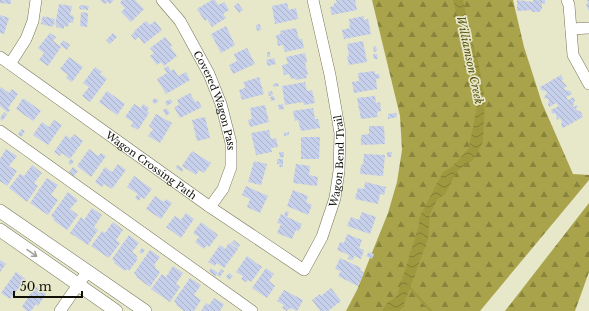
<svg xmlns="http://www.w3.org/2000/svg" width="589" height="311" font-family="'Libre Baskerville',serif">
  <style>
    .forest { fill: url(#forest-firs) }
    .water { fill: url(#water-waves) }
    .lines { fill: none; stroke-linecap: round; stroke-linejoin: round }
    .stream { stroke: #9e993f; stroke-width: 2.5 }
    .building { fill: url(#building-back-hatch) }
    .minor-casing { stroke: #75745a; stroke-width: 12 }
    .major-casing { stroke: #75745a; stroke-width: 14 }
    .minor { stroke: #fff; stroke-width: 11 }
    .major { stroke: #fff; stroke-width: 13 }
    .oneway { stroke: #9f9f9b }
    .labels { text-anchor: middle; stroke-width: 3.5; stroke-linejoin: round; paint-order: stroke }
    .street-label { font-size: 10px; fill: #101006; stroke: #e7e7ca }
    .water-label { font-size: 11px; font-style: italic; fill: #57530f; stroke: #e7e7ca }
  </style>
  <defs>
    <pattern id="forest-firs" width="22" height="20" patternUnits="userSpaceOnUse"><rect width="22" height="20" fill="#a9a44b"/><path d="M5 1l3.5 6h-7zM16 11l3.5 6h-7z" fill="#88843c"/></pattern>
    <pattern id="water-waves" width="16" height="10" patternUnits="userSpaceOnUse"><rect width="16" height="10" fill="#9e993f"/><path d="M0 5q4-4 8 0t8 0" fill="none" stroke="#7f7b33"/></pattern>
    <pattern id="building-back-hatch" width="6" height="6" patternUnits="userSpaceOnUse"><rect width="6" height="6" fill="#c6d0eb"/><path d="M-1 5l2 2M0 0l6 6M5-1l2 2" fill="none" stroke="#a9b2c8"/></pattern>
  </defs>
  <rect width="100%" height="100%" fill="#e7e7ca"/>
  <g class="forest">
    <polygon points="372,0 513,0 524,47 542,103 573,174 589,175 589,180 480,311 346,311 357,290 388,213 397,182 402,150 400,116"/>
    <polygon points="589,203 589,272 575,311 505,311"/>
  </g>
  <polygon class="water" points="453,0 463,0 470,34 478,60 485,101 483,140 482,144 472,161 458,170 445,194 437,200 430,214 428,239 403,307 399,311 382,311 387,303 397,296 419,225 419,218 443,172 453,166 469,148 478,101"/>
  <g class="lines">
    <polyline class="stream" points="408,286 431,311"/>
  </g>
  <g class="building">
    <polygon points="0,0 11,0 11,4 0,3"/>
    <polygon points="100,0 114,0 110,4 107,2 105,4"/>
    <polygon points="122,0 135,0 144,9 131,22 121,12 125,8 120,3"/>
    <polygon points="212,0 215,0 218,5 224,2 229,10 223,14 226,18 212,27 207,19 205,21 197,9"/>
    <polygon points="336,0 355,0 357,10 332,15 330,7 334,6 334,3 337,3"/>
    <polygon points="517,0 533,2 533,0 545,0 545,4 542,3 542,9 539,12 532,12 532,10 517,11"/>
    <polygon points="587,0 589,0 589,11 586,5 588,3"/>
    <polygon points="238,3 243,10 239,13 234,6"/>
    <polygon points="287,3 289,10 296,8 298,19 275,24 272,6"/>
    <polygon points="59,4 72,6 70,15 74,16 73,23 69,22 68,27 64,26 64,29 56,27 57,25 55,25"/>
    <polygon points="80,5 89,6 88,10 79,9"/>
    <polygon points="81,12 88,13 87,27 80,26"/>
    <polygon points="0,15 9,18 4,34 0,33"/>
    <polygon points="43,16 55,19 53,27 41,24"/>
    <polygon points="364,16 364,20 368,19 371,34 344,39 342,30 350,28 349,19"/>
    <polygon points="146,21 150,25 155,21 162,30 144,44 139,37 135,40 131,35 135,32 134,31"/>
    <polygon points="260,24 261,30 257,31 256,25"/>
    <polygon points="226,26 235,45 221,53 211,34"/>
    <polygon points="296,28 299,39 302,39 304,48 285,52 283,45 278,46 276,35 281,34 280,31"/>
    <polygon points="50,33 56,37 53,41 61,47 48,66 39,60 44,53 38,48"/>
    <polygon points="113,33 117,37 110,44 106,40"/>
    <polygon points="165,37 172,45 170,47 177,56 164,66 161,62 157,65 150,56 154,53 150,48"/>
    <polygon points="63,40 70,45 67,50 60,45"/>
    <polygon points="363,41 367,62 349,65 347,56 349,56 347,44"/>
    <polygon points="376,46 377,51 374,52 373,47"/>
    <polygon points="247,48 255,64 233,74 229,65 237,61 234,54"/>
    <rect x="267" y="52" width="3" height="5"/>
    <polygon points="305,53 307,62 305,63 308,75 306,75 307,78 296,80 295,78 291,79 289,74 284,75 282,65 288,64 286,57"/>
    <polygon points="373,54 377,54 378,59 374,59"/>
    <polygon points="69,57 83,67 72,82 66,78 68,75 60,69"/>
    <polygon points="274,58 276,64 268,66 266,60"/>
    <polygon points="168,66 171,71 174,69 178,76 186,72 190,80 166,94 157,79 167,73 164,68"/>
    <polygon points="95,67 102,72 100,74 107,79 90,102 82,96 89,87 83,83"/>
    <polygon points="375,71 375,74 379,74 380,78 376,79 377,89 354,93 352,82 359,81 358,73"/>
    <polygon points="561,75 563,79 562,81 567,86 564,88 565,90 570,91 572,94 566,97 568,100 573,97 575,100 573,105 574,107 577,105 578,107 575,109 581,112 583,117 563,128 561,126 562,122 560,118 557,120 556,114 552,113 551,110 559,106 556,103 549,107 548,104 549,100 547,98 545,99 544,97 547,93 546,91 541,90 540,87"/>
    <polygon points="259,77 264,94 242,100 239,90 245,88 244,82"/>
    <polygon points="305,82 307,91 312,90 315,103 304,105 303,102 285,105 282,86"/>
    <polygon points="278,83 279,86 273,87 273,84"/>
    <polygon points="1,87 9,93 12,89 18,94 8,108 10,110 8,113 0,106 0,88"/>
    <polygon points="107,91 125,104 117,115 99,102"/>
    <polygon points="272,91 273,95 269,96 268,92"/>
    <polygon points="190,93 195,102 198,101 202,107 180,118 174,107 179,105 177,100"/>
    <polygon points="274,96 275,100 271,101 270,97"/>
    <polygon points="375,96 376,103 380,102 381,111 377,112 378,117 361,119 357,98"/>
    <polygon points="23,98 41,111 33,121 16,109"/>
    <polygon points="155,98 159,101 154,104 152,101"/>
    <polygon points="170,99 173,102 167,106 165,102"/>
    <polygon points="134,104 141,108 143,104 149,108 147,112 149,113 138,130 131,126 133,122 125,117"/>
    <polygon points="283,104 284,109 279,110 278,105"/>
    <polygon points="265,105 269,122 250,127 248,120 252,119 250,108"/>
    <polygon points="166,108 170,113 166,116 163,110"/>
    <polygon points="313,108 315,119 318,119 320,128 301,131 298,120 295,121 293,111"/>
    <polygon points="4,112 7,115 2,121 0,118"/>
    <polygon points="396,113 397,117 388,119 388,114"/>
    <polygon points="156,114 172,123 160,143 148,136 153,129 149,126"/>
    <polygon points="205,117 210,138 197,141 192,120"/>
    <polygon points="54,120 62,125 48,145 33,135 42,122 49,127"/>
    <polygon points="369,126 384,126 385,144 361,145 361,135 369,134"/>
    <polygon points="22,129 25,131 21,137 18,134"/>
    <polygon points="269,130 271,139 276,138 278,147 271,148 272,152 256,155 251,133"/>
    <polygon points="289,132 289,135 284,136 284,133"/>
    <polygon points="74,134 83,141 70,159 62,153 60,156 54,152 66,135 70,139"/>
    <polygon points="301,137 320,137 319,159 301,159"/>
    <polygon points="6,149 17,156 9,166 17,171 7,186 0,181 0,159"/>
    <polygon points="89,149 98,156 101,153 106,156 91,177 77,166"/>
    <polygon points="192,151 211,163 204,173 199,170 196,175 182,166"/>
    <polygon points="279,152 284,152 284,157 280,158"/>
    <polygon points="387,152 392,152 391,157 387,157"/>
    <polygon points="364,154 385,155 383,176 360,174 361,164 363,165"/>
    <polygon points="71,159 74,161 71,165 68,163"/>
    <polygon points="277,159 283,159 283,167 279,167 280,164 277,164"/>
    <polygon points="254,161 267,164 261,185 248,182"/>
    <polygon points="118,164 126,170 112,189 104,184 102,187 95,182 105,167 112,172"/>
    <polygon points="296,164 310,166 309,175 318,177 317,186 293,183"/>
    <polygon points="32,165 42,173 34,183 38,186 27,202 9,188 20,174 24,176"/>
    <polygon points="177,165 183,169 182,172 176,168"/>
    <polygon points="73,167 78,171 74,176 69,172"/>
    <polygon points="134,176 152,189 144,199 141,197 139,201 135,198 138,194 127,187"/>
    <polygon points="47,178 58,185 51,195 58,200 48,215 30,203"/>
    <polygon points="365,182 386,187 384,195 380,194 378,204 355,199 358,188 364,189"/>
    <polygon points="246,186 268,196 260,213 247,207 250,199 242,195"/>
    <polygon points="293,190 308,196 306,202 312,205 308,215 287,206"/>
    <polygon points="68,192 78,200 70,209 78,215 67,230 53,220 54,218 51,216"/>
    <polygon points="155,196 164,202 166,199 172,203 161,219 146,209"/>
    <polygon points="92,208 102,215 94,227 98,230 88,245 70,233 81,217 84,220"/>
    <polygon points="286,211 289,212 287,217 284,215"/>
    <polygon points="362,212 376,217 370,234 347,226 351,217 359,220"/>
    <polygon points="186,213 194,219 181,238 166,227 175,216 181,220"/>
    <polygon points="281,214 302,224 299,231 296,230 292,239 277,233 281,224 277,223"/>
    <polygon points="113,222 123,230 116,240 120,243 109,258 91,246 102,231 105,233"/>
    <polygon points="201,222 218,235 209,247 207,245 204,249 195,242 199,237 193,233"/>
    <polygon points="347,234 362,240 359,248 364,250 361,259 354,256 353,260 348,259 349,255 337,250 340,242 344,243"/>
    <polygon points="129,235 139,243 132,252 137,256 136,258 138,259 129,271 126,269 125,271 114,263 115,262 112,259"/>
    <polygon points="234,240 240,245 238,248 231,243"/>
    <polygon points="229,243 238,249 224,268 217,263 215,266 208,262 220,245 225,249"/>
    <polygon points="142,248 145,250 142,254 139,252"/>
    <polygon points="150,250 160,257 154,265 156,267 155,268 160,272 150,287 136,277 137,276 134,273"/>
    <polygon points="369,252 374,254 372,259 366,256"/>
    <polygon points="247,256 262,267 251,282 248,280 246,282 241,279 243,276 236,272"/>
    <polygon points="340,258 361,268 360,270 364,273 358,286 338,276 341,271 335,269"/>
    <polygon points="0,260 6,264 0,272"/>
    <polygon points="173,266 183,273 176,284 180,287 170,302 151,289 162,274 166,277"/>
    <polygon points="211,268 218,273 215,276 209,271"/>
    <polygon points="266,268 274,274 269,281 275,286 267,298 252,288"/>
    <polygon points="221,269 224,271 220,277 217,275"/>
    <polygon points="16,272 26,279 10,299 1,293"/>
    <polygon points="229,273 233,276 229,280 226,277"/>
    <polygon points="190,278 201,285 194,295 201,300 194,311 184,311 176,305 177,304 174,301"/>
    <polygon points="35,286 46,294 38,306 36,304 31,311 27,311 22,307"/>
    <polygon points="331,288 341,301 328,311 320,311 312,300 320,294 321,296"/>
    <polygon points="284,290 303,300 297,311 290,308 287,311 282,308 284,305 277,301"/>
    <polygon points="214,298 224,304 220,311 201,311 206,303 209,305"/>
  </g>
  <g class="lines">
    <defs>
      <g id="minor">
        <path id="s1" d="M162,0L180,21L209,74L221,104L231,143V167L223,189L210,207"/>
        <polyline points="567,0 569,5 573,55 589,84"/>
        <polyline points="571,29 589,28"/>
        <path id="s2" d="M0,57L210,207L304,270L322,237L335,198L339,171L340,133L330,75L313,0"/>
        <polyline points="10,64 26,39 33,21 36,0"/>
        <polyline points="0,131 252,311"/>
        <polyline points="60,311 87,272"/>
      </g>
      <g id="major">
        <polyline points="0,211 145,311"/>
        <polyline points="0,230 116,311"/>
      </g>
    </defs>
    <use href="#minor" class="minor-casing"/>
    <use href="#major" class="major-casing"/>
    <use href="#minor" class="minor"/>
    <use href="#major" class="major"/>
  </g>
  <defs><path id="oneway-shaft" d="M-6 0H5M1.5-3L5.5 0L1.5 3" fill="none" stroke-width="1.6" stroke-linecap="round" stroke-linejoin="round"/></defs>
  <use class="oneway" href="#oneway-shaft" transform="translate(32 253) rotate(35)"/>
  <g class="labels">
    <g class="street-label">
      <text dy="4" stroke="none"><textPath href="#s1" startOffset="115">Covered Wagon Pass</textPath></text>
      <text dy="4" stroke="none"><textPath href="#s2" startOffset="487">Wagon Bend Trail</textPath></text>
      <text dy="4" stroke="none"><textPath href="#s2" startOffset="186">Wagon Crossing Path</textPath></text>
    </g>
    <g class="water-label">
      <text transform="translate(470 60) rotate(78)" y="4">Williamson Creek</text>
    </g>
  </g>
  <path d="M14 291v6h68v-6" fill="none" stroke="#101006" stroke-width="2"/>
  <text x="20" y="291" font-size="12" fill="#101006" stroke="#e7e7ca" stroke-width="3" paint-order="stroke">50 m</text>
</svg>
